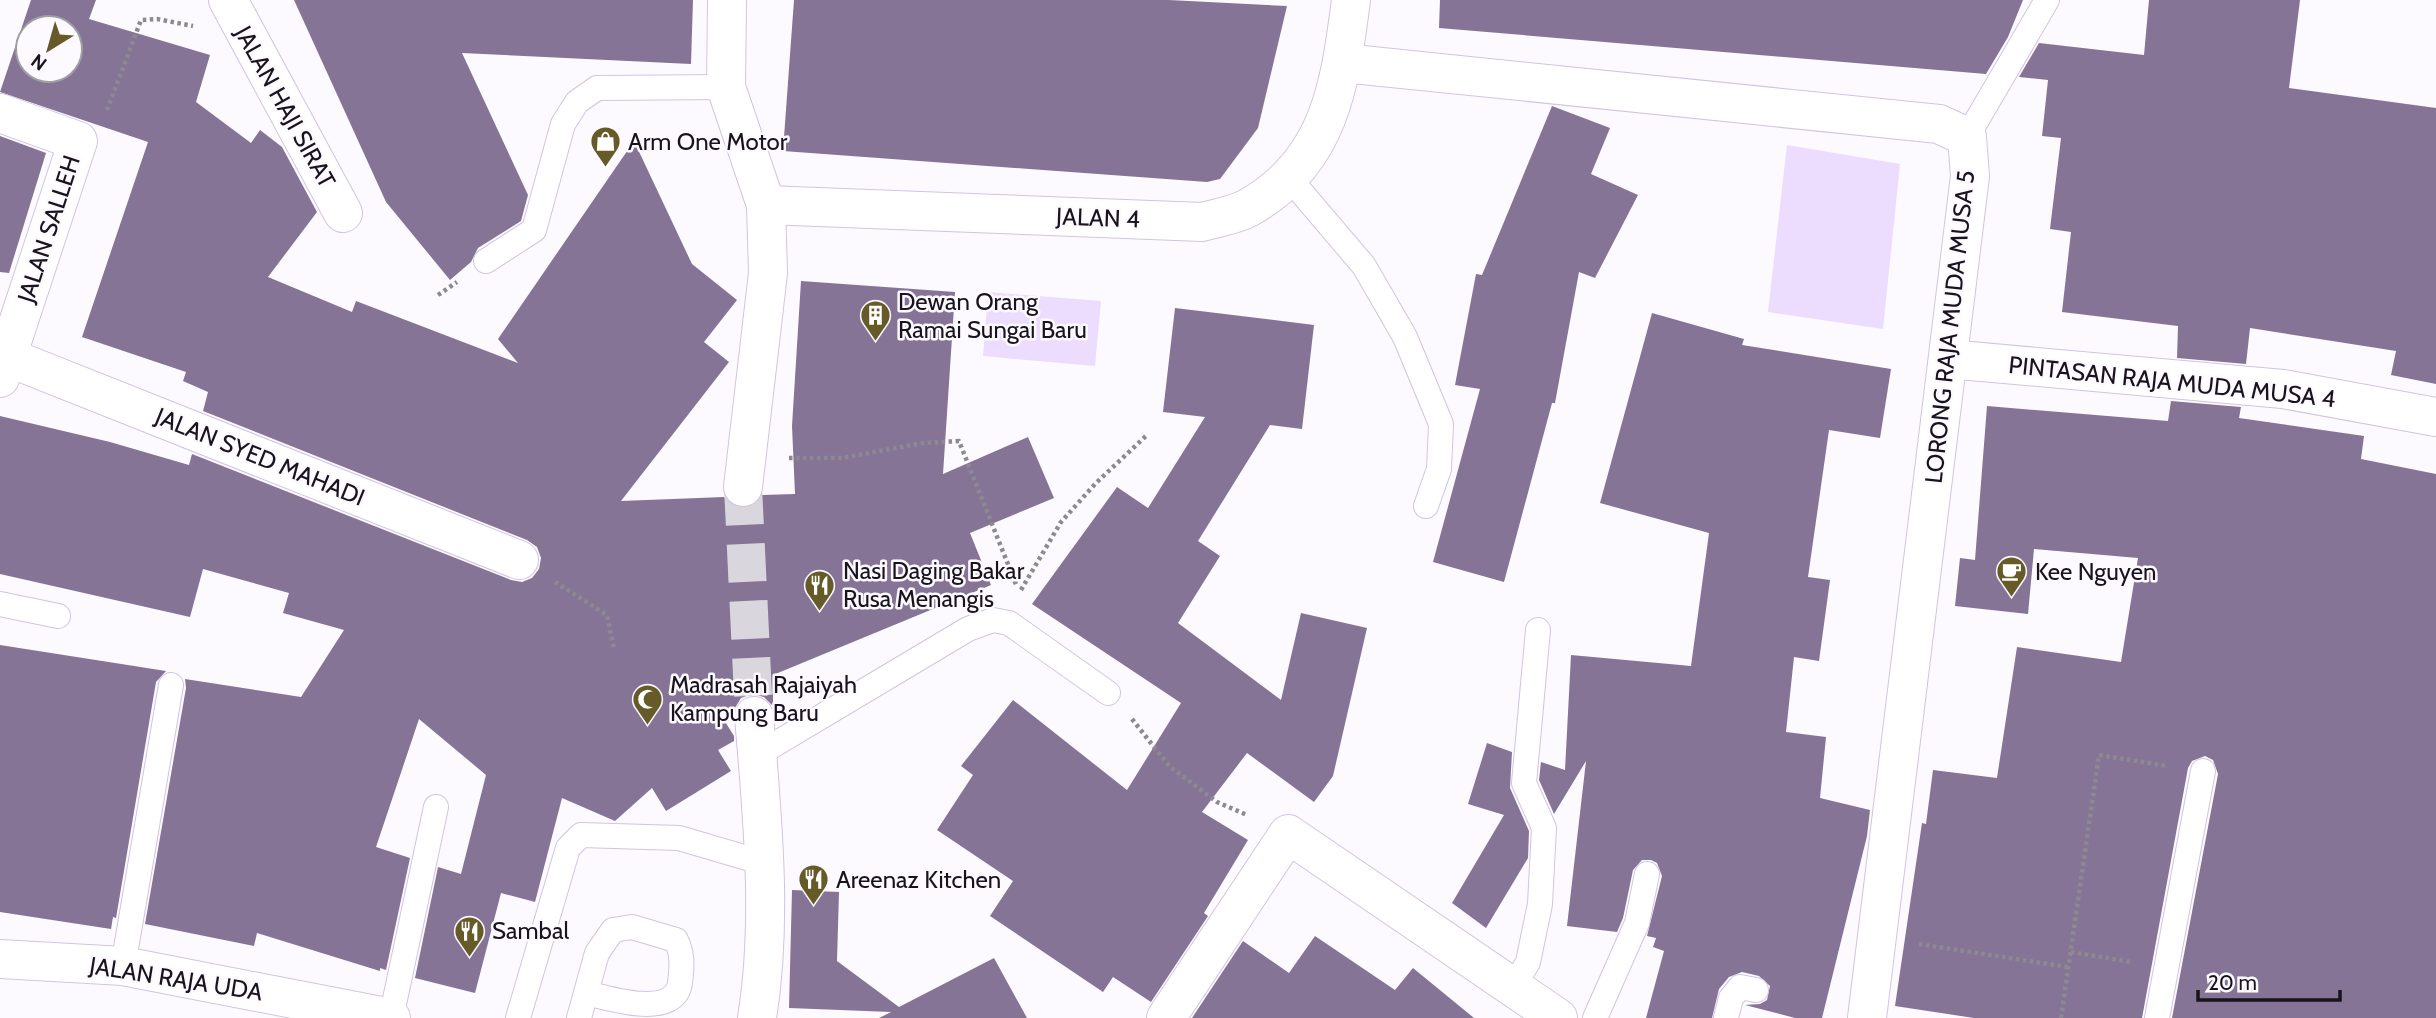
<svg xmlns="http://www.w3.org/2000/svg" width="2436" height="1018" font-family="Cabin,sans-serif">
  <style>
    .green { fill: #ecdcfd }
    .building { fill: #857496; fill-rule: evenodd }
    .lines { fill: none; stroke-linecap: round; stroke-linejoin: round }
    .minor-tunnel { stroke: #dad6dd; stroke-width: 38; stroke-dasharray: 38 19; stroke-linecap: butt }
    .service-casing { stroke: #d2c4e1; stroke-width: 26 }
    .minor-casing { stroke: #d2c4e1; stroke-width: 40 }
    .tertiary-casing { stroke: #d2c4e1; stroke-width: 40 }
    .path { stroke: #8d8991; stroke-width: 4.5; stroke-dasharray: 3.5 3.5; stroke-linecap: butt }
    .service { stroke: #fff; stroke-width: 24 }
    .minor { stroke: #fff; stroke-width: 38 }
    .tertiary { stroke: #fff; stroke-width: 38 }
    .labels { text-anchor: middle; stroke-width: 5; stroke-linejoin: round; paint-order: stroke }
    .street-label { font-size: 24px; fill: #18131d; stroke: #fcf9ff }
    .poi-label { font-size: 24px; fill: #18131d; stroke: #fcf9ff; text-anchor: start }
  </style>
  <rect width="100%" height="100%" fill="#fcf9ff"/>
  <g class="green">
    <polygon points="1787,145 1900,164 1883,329 1768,312"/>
    <polygon points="988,292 1101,301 1095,366 983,356"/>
  </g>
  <g class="building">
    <path d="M31,0H96L89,19L210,55L196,102L251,143L260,130L282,147L317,212L268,277L352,312L356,301L518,363L498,339L634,141L692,264L737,300L704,342L729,362L621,501L724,497L731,505L741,509L752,507L762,495L795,494L792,426L801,281L955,292L943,474L1028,437L1054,498L970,533L991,585L773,675V706L764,697L752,694L741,698L733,711L719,712L734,736V741L718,750L731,771L666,811L652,788L615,821L562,798L535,902L501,893L475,993L415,978L438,867L461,874L486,775L419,719L376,847L410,858L386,970L380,968V971L257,933L254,946L145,924L186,688L185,679L301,697L344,630L283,613L289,593L203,569L190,617L0,574V416L110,442L189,465L192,454L511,580L522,582L532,578L539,569L541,558L537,547L527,540L203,411L208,392L183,381L186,372L82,337L148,142L0,92ZM28,28H70V70H28Z"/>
    <polygon points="294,0 693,0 691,64 462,53 528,195 521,221 478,248 471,262 450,280 386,202"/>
    <polygon points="794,0 1169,0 1287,6 1258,128 1220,179 1207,182 783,151"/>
    <polygon points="1440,0 2023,0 2008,37 1986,74 1439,28"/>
    <polygon points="2149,0 2300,0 2289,88 2436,108 2436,384 2391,375 2396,351 2250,328 2246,364 2177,358 2178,326 2062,312 2071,232 2050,229 2061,138 2042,136 2048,80 2019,77 2039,43 2144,55"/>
    <polygon points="1552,106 1610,128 1591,174 1638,195 1595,278 1579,272 1555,403 1552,403 1504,582 1433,562 1480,389 1455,385 1476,274 1482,275"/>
    <polygon points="0,136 46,153 9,273 0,272"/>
    <polygon points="1175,308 1314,325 1302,429 1270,425 1198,541 1220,556 1178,623 1281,700 1301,613 1367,628 1333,776 1314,802 1247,753 1202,812 1248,840 1204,913 1208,916 1151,1002 1113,977 1103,992 990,916 1013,881 937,830 973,775 961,766 1013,700 1127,790 1181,703 1032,604 1117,487 1148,508 1205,417 1163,412"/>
    <polygon points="1652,313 1744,339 1742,345 1891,369 1880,438 1829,430 1808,577 1830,580 1819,661 1794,657 1786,732 1826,737 1820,798 1870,810 1867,836 1822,1018 1795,1018 1745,1005 1760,1004 1767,1000 1770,986 1759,976 1742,972 1729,977 1719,989 1712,1018 1646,1018 1664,951 1653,947 1656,938 1647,936 1662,876 1657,863 1651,860 1642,860 1633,870 1623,918 1617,932 1567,926 1586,761 1554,814 1539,780 1541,762 1565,770 1571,655 1691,666 1709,533 1600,503"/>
    <polygon points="2171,401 2241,407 2239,418 2364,436 2361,459 2436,474 2436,1018 2172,1018 2218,774 2213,760 2205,756 2192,761 2188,768 2142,1018 1974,1018 1895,1006 1922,823 1926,824 1933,770 1997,778 2017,647 2121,662 2138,558 2034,549 2028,614 1955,606 1960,558 1975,560 1987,406 2168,421"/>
    <polygon points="0,645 166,671 156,682 116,918 113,917 111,929 0,912"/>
    <polygon points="1487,743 1512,752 1510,788 1529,831 1528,858 1486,928 1452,903 1504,815 1468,804"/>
    <polygon points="792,890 839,892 837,961 899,1007 994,958 1027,1018 879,1018 891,1012 789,1008"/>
    <polygon points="1315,936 1395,990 1413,968 1474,1018 1192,1018 1243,941 1289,973"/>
  </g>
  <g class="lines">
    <polyline class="minor-tunnel" points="743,487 754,716"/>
    <defs>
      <g id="service">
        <polyline points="1967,137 2047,0"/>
        <polyline points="1290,179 1364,266 1405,337 1441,424 1439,469 1426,506"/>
        <polyline points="486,261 534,230 563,124 577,102 597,88 726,87"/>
        <polyline points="0,604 58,616"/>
        <polyline points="757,755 968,629 993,620 1009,623 1108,693"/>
        <polyline points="123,966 171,685"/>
        <polyline points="1513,988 1528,962 1540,904 1544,828 1524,783 1538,630"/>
        <polyline points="391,1018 436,807"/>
        <polyline points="518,1018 568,848 581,835 679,838 764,863"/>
        <path d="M579,1018L597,953L613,930L632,927L676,940C683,954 682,967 680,983C675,1018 613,1000 587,993"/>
        <polyline points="1595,1018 1637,923 1647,874"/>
        <polyline points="1726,1018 1731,998 1740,987 1756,990"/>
        <polyline points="2157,1018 2203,771"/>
      </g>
      <g id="minor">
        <polyline points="228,0 343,213"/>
        <polyline points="727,0 726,87 766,205 768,273 743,487"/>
        <polyline points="1343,63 1939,124 1967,137 1970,176 1867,1018"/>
        <polyline points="0,113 78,141 0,378"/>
        <path d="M766,205L1202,222C1217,218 1235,215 1248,208C1330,162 1340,85 1351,0"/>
        <polyline points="0,354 519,560"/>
        <polyline points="1948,359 2283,389 2436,417"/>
        <path d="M754,716C762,815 773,919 757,1018"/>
        <polyline points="1166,1018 1288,834 1558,1018"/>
      </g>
      <polyline id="tertiary" points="0,959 123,966 391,1018"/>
    </defs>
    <use href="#service" class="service-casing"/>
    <use href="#minor" class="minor-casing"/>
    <use href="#tertiary" class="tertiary-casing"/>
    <g class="path">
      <polyline points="107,110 141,20 157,19 193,26"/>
      <polyline points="438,295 457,282"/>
      <polyline points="789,458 842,458 923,443 959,441 1017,587"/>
      <polyline points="555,582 607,615 614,649"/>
      <polyline points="1021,590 1061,522 1096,483 1147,435"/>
      <polyline points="1132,719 1169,766 1217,802 1247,815"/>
      <polyline points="1919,944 2068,967"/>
      <polyline points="2071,952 2131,962"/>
      <polyline points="2061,1018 2099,755 2168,766"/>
    </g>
    <use href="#service" class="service"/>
    <use href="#minor" class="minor"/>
    <use href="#tertiary" class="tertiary"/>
  </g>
  <defs>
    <symbol id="shop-pin" viewBox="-11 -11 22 30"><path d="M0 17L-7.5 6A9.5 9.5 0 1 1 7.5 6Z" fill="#665b28" stroke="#fcf9ff"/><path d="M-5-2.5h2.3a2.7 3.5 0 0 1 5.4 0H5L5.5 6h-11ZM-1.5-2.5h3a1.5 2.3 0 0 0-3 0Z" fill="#fff"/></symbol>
    <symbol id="building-pin" viewBox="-11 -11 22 30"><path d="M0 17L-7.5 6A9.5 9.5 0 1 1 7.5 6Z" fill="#665b28" stroke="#fcf9ff"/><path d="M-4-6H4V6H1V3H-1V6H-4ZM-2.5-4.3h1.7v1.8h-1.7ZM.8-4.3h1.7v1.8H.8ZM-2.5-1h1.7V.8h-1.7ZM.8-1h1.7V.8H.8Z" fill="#fff"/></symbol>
    <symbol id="cafe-pin" viewBox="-11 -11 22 30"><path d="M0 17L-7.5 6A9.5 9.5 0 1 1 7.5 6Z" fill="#665b28" stroke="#fcf9ff"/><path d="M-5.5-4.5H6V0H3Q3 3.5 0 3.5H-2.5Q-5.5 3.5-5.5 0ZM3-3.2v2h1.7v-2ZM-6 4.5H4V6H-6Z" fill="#fff"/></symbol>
    <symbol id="restaurant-pin" viewBox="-11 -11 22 30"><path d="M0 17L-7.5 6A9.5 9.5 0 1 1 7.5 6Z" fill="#665b28" stroke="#fcf9ff"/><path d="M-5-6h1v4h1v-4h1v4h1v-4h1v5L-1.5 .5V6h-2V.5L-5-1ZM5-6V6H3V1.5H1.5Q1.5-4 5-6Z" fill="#fff"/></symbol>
    <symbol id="mosque-pin" viewBox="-11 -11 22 30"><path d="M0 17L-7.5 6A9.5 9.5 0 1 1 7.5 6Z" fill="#665b28" stroke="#fcf9ff"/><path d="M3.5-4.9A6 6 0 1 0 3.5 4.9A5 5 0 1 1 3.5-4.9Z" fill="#fff"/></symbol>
  </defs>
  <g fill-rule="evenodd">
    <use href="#shop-pin" x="588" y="124" width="35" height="47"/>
    <use href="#building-pin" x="858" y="298" width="35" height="47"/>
    <use href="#cafe-pin" x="1994" y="554" width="35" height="47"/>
    <use href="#restaurant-pin" x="802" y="568" width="35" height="47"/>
    <use href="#mosque-pin" x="630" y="682" width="35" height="47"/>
    <use href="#restaurant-pin" x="796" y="862" width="35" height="47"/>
    <use href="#restaurant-pin" x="452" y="914" width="35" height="47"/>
  </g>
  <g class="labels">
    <g class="street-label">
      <text transform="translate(285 107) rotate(61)" y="8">JALAN HAJI SIRAT</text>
      <text transform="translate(1098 218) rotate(2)" y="8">JALAN 4</text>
      <text transform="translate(49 229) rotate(-72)" y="8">JALAN SALLEH</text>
      <text transform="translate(1950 327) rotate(-84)" y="8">LORONG RAJA MUDA MUSA 5</text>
      <text transform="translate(2172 382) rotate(6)" y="8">PINTASAN RAJA MUDA MUSA 4</text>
      <text transform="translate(260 457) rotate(22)" y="8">JALAN SYED MAHADI</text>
      <text transform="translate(176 979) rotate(9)" y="8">JALAN RAJA UDA</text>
    </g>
    <g class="poi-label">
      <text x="628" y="150">Arm One Motor</text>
      <text x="898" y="310">Dewan Orang<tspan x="898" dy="28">Ramai Sungai Baru</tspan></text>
      <text x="843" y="579">Nasi Daging Bakar<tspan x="843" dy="28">Rusa Menangis</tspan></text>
      <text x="2035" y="580">Kee Nguyen</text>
      <text x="670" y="693">Madrasah Rajaiyah<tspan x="670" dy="28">Kampung Baru</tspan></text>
      <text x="836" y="888">Areenaz Kitchen</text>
      <text x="492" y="939">Sambal</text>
    </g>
  </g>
  <g transform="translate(49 49) rotate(217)"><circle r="33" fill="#fcf9ff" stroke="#a19da5" stroke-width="2"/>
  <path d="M0-5L12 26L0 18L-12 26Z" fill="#665b28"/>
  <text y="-10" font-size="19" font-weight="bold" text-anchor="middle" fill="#18131d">N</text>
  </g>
  <path d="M2198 990v10h142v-10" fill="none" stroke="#18131d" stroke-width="3.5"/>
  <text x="2208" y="990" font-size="21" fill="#18131d" stroke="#fcf9ff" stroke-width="5" paint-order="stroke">20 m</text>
</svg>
